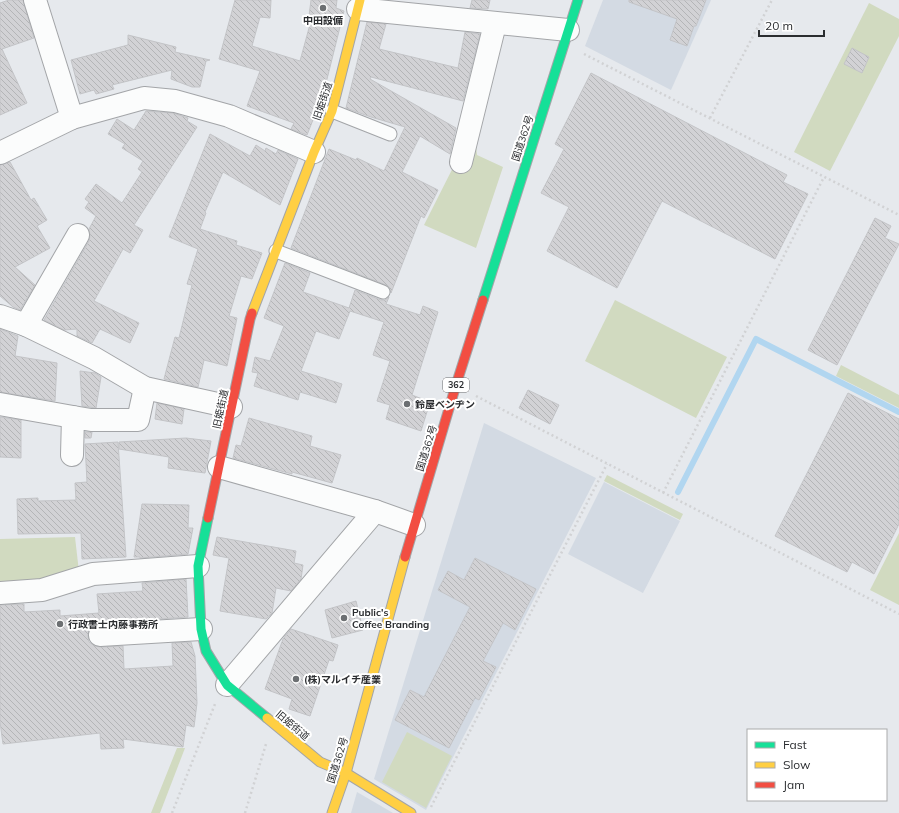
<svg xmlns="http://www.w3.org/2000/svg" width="899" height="813" font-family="Mulish,'Noto Sans JP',sans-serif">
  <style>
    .built { fill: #d3dae3 }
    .grass { fill: #d1dac0 }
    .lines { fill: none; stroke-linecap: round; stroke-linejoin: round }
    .stream { stroke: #b1d6f0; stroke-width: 6 }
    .building { fill: url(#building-back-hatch); stroke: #c3c4c7 }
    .lane-casing { stroke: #a3a5a8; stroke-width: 15 }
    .street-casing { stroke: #a3a5a8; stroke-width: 24 }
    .fast-casing { stroke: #a3a5a8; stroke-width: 11 }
    .slow-casing { stroke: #a3a5a8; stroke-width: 11 }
    .jam-casing { stroke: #a3a5a8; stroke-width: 11 }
    .path { stroke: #d1d2d4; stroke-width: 2.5; stroke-dasharray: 2 3; stroke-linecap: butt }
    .lane { stroke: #fbfcfc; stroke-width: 13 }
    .street { stroke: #fbfcfc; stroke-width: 22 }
    .fast { stroke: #16e098; stroke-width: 9 }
    .slow { stroke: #ffcf43; stroke-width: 9 }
    .jam { stroke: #f24e42; stroke-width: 9 }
    .poi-dot { fill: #6c6f72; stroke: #fff; stroke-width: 1.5 }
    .labels { text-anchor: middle; stroke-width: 4; stroke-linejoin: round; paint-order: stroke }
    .shield { fill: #fff; stroke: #6b6c6e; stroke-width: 1 }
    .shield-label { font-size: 9px; font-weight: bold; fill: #2b2d30 }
    .poi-label { font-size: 10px; font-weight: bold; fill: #2b2d30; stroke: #fff; text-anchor: start }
    .street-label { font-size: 10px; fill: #2b2d30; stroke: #fff }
  </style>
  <defs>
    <pattern id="building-back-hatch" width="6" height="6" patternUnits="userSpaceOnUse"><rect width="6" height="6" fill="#d2d2d5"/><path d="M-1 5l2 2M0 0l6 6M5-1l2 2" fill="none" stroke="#b4b5b7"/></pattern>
  </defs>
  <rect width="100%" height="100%" fill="#e6e9ed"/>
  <g class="built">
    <polygon points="603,0 711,0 671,90 585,46"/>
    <polygon points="484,423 596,478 426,810 374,779"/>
    <polygon points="604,482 680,521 643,593 568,554"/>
    <polygon points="357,792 393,813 351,813"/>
  </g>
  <g class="grass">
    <polygon points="869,3 899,19 899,36 830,171 794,152"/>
    <polygon points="474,126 477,155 503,167 476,248 424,225"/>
    <polygon points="615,300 727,357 696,418 585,361"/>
    <polygon points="841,365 899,395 899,408 836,376"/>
    <polygon points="607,475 683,514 680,520 604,481"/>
    <polygon points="899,533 899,605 870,590"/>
    <polygon points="75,537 79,572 40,584 0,585 0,539"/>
    <polygon points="407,732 452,756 426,808 382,782"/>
    <polygon points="177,748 185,748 160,813 151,813"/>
  </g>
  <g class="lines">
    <polyline class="stream" points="678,492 756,339 899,412"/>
  </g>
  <g class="building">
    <polygon points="9,0 23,0 34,38 2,49 27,103 0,115 0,3"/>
    <polygon points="235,0 271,0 270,18 260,17 252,46 300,61 312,17 309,16 311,0 337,0 336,8 344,11 321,103 320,102 307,135 291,129 294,123 247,106 260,71 219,59"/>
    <polygon points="472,0 490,0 488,9 470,8"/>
    <polygon points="629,0 706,0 696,26 694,26 687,46 670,40 677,19 629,2"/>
    <polygon points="367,22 386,24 379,49 458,68 465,32 480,34 463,101 371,77 370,79 456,128 450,154 420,136 402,172 438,190 424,218 421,216 391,293 389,287 386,285 291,248 329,149 356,160 357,158 384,171 405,127 371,117 346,108"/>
    <polygon points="128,35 176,47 175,52 210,60 206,61 200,87 192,87 171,79 172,70 112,85 114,89 96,94 94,90 80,94 71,60 128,45"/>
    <polygon points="852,48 869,57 862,73 844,64"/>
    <polygon points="591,73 787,175 783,182 808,194 775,259 662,201 617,288 547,251 569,207 541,193 564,149 555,144"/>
    <polygon points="146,111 173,113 188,118 187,121 197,127 134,225 143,230 130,253 123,249 94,301 139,323 130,343 100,329 92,343 77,336 77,329 64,330 44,320 89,241 90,235 89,229 96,216 85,208 89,202 85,199 96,184 122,203 142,172 138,169 143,161 122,148 125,144 108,134 117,119 134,130"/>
    <polygon points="210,134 250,156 256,145 265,151 266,148 276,154 278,150 298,159 280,205 223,172 205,212 206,213 200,229 237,241 236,245 262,253 252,279 241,276 229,316 237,318 227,366 204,360 198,387 164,379 175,337 179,338 192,285 187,284 198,249 169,237"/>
    <polygon points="10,162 31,200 34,198 47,220 37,226 50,248 15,267 35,285 20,310 13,307 0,296 0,165"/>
    <polygon points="875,218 891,226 885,238 899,244 837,365 808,350"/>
    <polygon points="285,263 310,273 303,292 349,308 355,290 381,300 385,300 389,297 386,304 420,315 423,306 438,312 412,395 430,402 421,431 386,419 390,405 377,401 390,361 373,355 384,322 350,311 339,339 316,331 301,371 342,384 336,403 300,392 298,400 254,386 258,373 252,372 255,357 270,361 284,326 264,318"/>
    <polygon points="0,329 18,336 15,356 57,363 55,401 0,392"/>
    <polygon points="80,371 95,373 101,377 96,408 82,406"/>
    <polygon points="528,390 559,405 550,424 519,408"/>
    <polygon points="848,393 899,419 899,524 874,574 852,562 847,572 775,536"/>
    <polygon points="157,403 184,409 182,424 155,419"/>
    <polygon points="0,417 21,420 21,458 0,457"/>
    <polygon points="249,418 312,436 310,446 341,455 332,483 292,472 292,474 233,458 236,445 241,446"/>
    <polygon points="85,432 92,432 91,438 85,438"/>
    <polygon points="186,438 211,441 205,473 168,468 169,457 119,449 119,442"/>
    <polygon points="118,442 126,557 82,559 81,533 18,534 17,499 38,498 38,501 76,500 75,483 87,482 85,444"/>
    <polygon points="142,504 189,505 188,528 193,528 188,554 140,558 140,557 134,557"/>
    <polygon points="217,537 296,551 294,563 303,565 301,579 291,591 276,588 272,613 266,619 220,611 229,558 213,555"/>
    <polygon points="475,558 536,589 515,630 503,623 483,661 496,667 479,700 475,698 449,748 395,720 410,690 424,697 470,607 438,590 448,571 464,580"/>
    <polygon points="186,579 188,617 99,623 93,625 89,630 88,635 89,642 95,646 101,647 123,646 124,669 173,666 172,643 191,642 195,656 197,703 194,727 186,725 183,747 123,739 124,748 101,749 100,733 3,744 0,722 0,605 24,604 24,612 60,610 60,616 99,613 97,594 143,591 142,583"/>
    <polygon points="356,601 363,630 332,638 325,610"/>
    <polygon points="291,629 338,645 333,661 329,660 310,716 289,709 292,699 265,689 283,639"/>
  </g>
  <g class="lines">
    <defs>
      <g id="lane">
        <polyline points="332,111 390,134"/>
        <polyline points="276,251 383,292"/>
      </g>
      <g id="street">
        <polyline points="35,0 72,118"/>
        <polyline points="358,9 568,30"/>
        <polyline points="0,153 72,118 144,98 175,101 229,116 314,152"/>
        <polyline points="461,162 495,24"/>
        <polyline points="0,316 26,325 94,358 145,388 231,407"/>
        <polyline points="26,325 78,235"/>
        <polyline points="0,404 73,417"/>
        <polyline points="72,455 73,417 91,420 138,420 145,388"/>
        <polyline points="219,467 375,511 414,525"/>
        <polyline points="0,593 42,590 93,574 198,566"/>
        <polyline points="100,635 201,629"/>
        <polyline points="227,685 375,511"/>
      </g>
      <g id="fast">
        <polyline points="483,300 578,0"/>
        <polyline points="208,518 198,566 201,629 206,651 227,685 267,718"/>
      </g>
      <g id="slow">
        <polyline points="252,313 314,152 332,111 360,0"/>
        <polyline points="267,718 320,762 346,773 411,813"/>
        <polyline points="332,813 346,773 405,557"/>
      </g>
      <g id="jam">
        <polyline points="208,518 250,319 252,313"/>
        <polyline points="405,557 456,385 483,300"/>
      </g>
    </defs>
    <use href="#lane" class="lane-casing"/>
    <use href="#street" class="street-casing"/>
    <use href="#fast" class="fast-casing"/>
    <use href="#slow" class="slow-casing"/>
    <use href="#jam" class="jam-casing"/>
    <g class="path">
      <polyline points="584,54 899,215"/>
      <polyline points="710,118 772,0"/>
      <polyline points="476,396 899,614"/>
      <polyline points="663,493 824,177"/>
      <polyline points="431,807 607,464"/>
      <polyline points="172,813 215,704"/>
      <polyline points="245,813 266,744"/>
    </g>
    <use href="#lane" class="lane"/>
    <use href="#street" class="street"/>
    <use href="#fast" class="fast"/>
    <use href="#slow" class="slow"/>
    <use href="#jam" class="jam"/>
  </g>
  <g class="poi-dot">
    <circle cx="323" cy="8" r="4"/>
    <circle cx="407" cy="404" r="4"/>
    <circle cx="344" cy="618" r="4"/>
    <circle cx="60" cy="624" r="4"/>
    <circle cx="296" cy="679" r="4"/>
  </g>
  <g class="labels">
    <rect class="shield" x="443" y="378" width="26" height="14" rx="3"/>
    <g class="shield-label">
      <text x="456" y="388">362</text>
    </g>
    <g class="poi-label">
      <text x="323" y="24" text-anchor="middle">中田設備</text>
      <text x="415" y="408">鈴屋ベンヂン</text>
      <text x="352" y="616">Public's<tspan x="352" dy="12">Coffee Branding</tspan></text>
      <text x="68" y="628">行政書士内藤事務所</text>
      <text x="304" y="683">(株)マルイチ産業</text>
    </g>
    <g class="street-label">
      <text transform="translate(322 101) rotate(-72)" y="4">旧姫街道</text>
      <text transform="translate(522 138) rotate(-72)" y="4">国道362号</text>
      <text transform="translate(220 409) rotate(-78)" y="4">旧姫街道</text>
      <text transform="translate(426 448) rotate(-73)" y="4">国道362号</text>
      <text transform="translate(293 725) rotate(40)" y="4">旧姫街道</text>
      <text transform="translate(337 760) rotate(-73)" y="4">国道362号</text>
    </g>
  </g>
  <rect x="747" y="729" width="140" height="72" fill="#ffffff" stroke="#aaabac"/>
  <rect x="755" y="742" width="20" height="6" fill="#16e098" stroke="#aaabac"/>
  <text x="783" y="749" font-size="12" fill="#2b2d30">Fast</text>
  <rect x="755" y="762" width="20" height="6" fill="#ffcf43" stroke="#aaabac"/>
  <text x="783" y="769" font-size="12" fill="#2b2d30">Slow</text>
  <rect x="755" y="782" width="20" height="6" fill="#f24e42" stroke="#aaabac"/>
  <text x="783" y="789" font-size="12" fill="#2b2d30">Jam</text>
  <path d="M759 30v6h65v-6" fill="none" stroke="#2b2d30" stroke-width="2"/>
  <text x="765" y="30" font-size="12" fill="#2b2d30" stroke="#ffffff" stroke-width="3" paint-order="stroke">20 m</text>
</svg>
